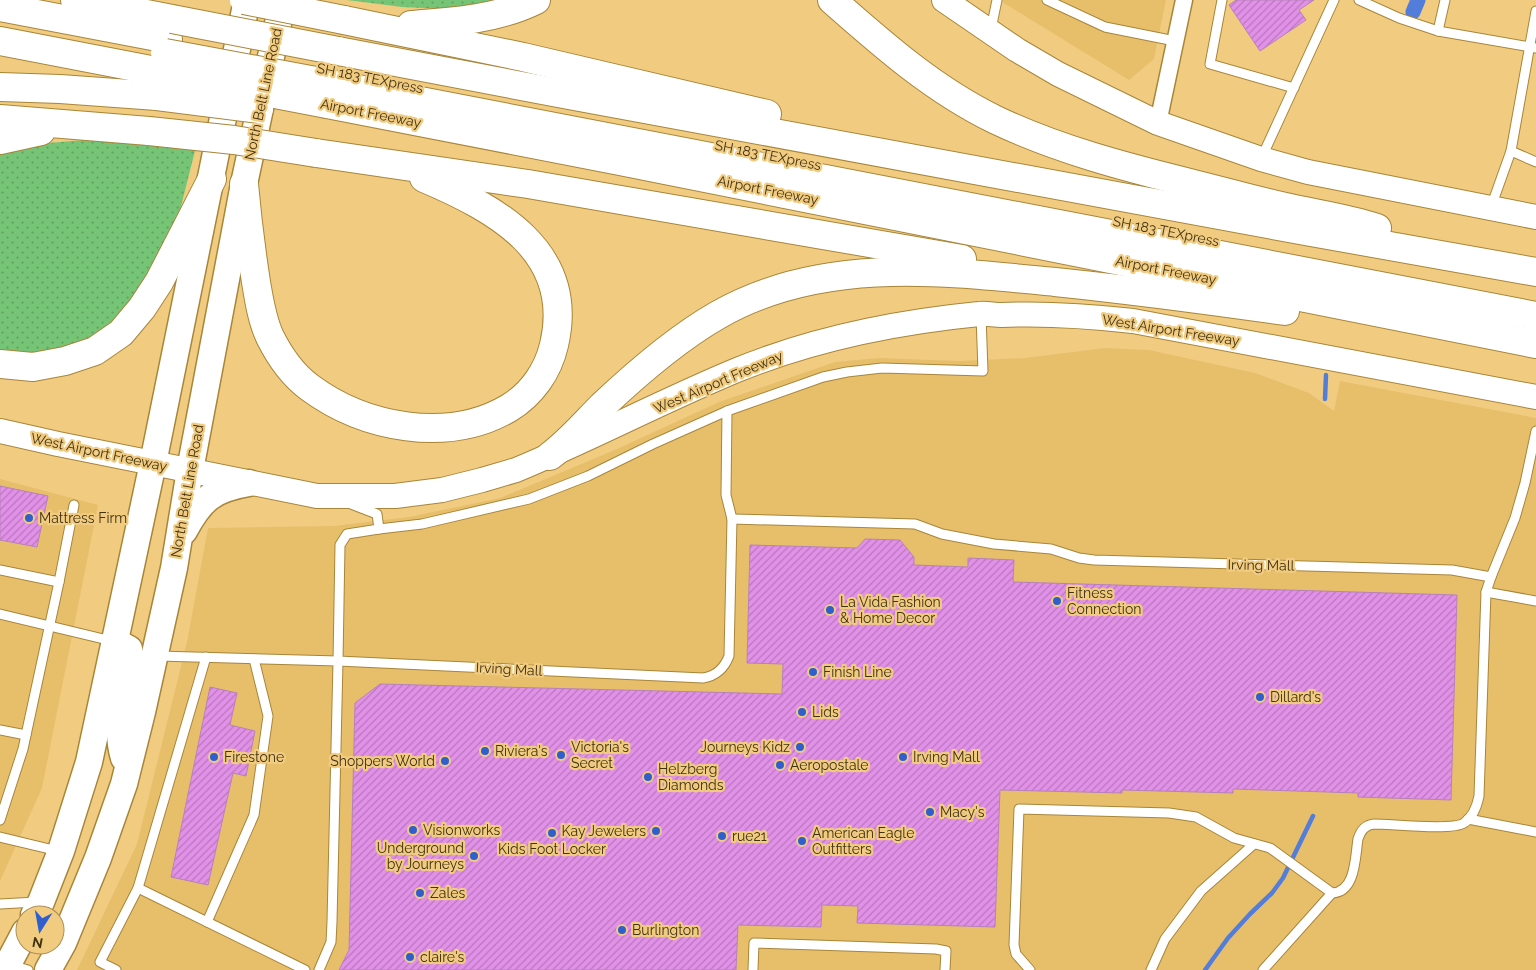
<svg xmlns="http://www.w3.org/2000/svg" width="1536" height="970" font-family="Raleway,sans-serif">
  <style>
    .built { fill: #e7bf6b }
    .grass { fill: url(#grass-dots) }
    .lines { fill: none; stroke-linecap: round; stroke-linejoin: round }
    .stream { stroke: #537ddb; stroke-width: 4.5 }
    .canal { stroke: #537ddb; stroke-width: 15 }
    .building { fill: url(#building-hatch); stroke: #b781bb }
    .service-casing { stroke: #a88539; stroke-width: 11 }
    .minor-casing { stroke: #a88539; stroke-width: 19 }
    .secondary-casing { stroke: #a88539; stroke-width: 26 }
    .primary-casing { stroke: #a88539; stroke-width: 29 }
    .motorway-casing { stroke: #a88539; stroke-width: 30 }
    .service { stroke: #fff; stroke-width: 9 }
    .minor { stroke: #fff; stroke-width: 16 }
    .secondary { stroke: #fff; stroke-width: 24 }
    .primary { stroke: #fff; stroke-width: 26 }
    .motorway { stroke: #fff; stroke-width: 28 }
    .motorway-bridge-casing { stroke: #a88539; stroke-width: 30; stroke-linecap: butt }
    .motorway-bridge { stroke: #fff; stroke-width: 28 }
    .poi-dot { fill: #305ecd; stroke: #f1cc80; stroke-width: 2 }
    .labels { text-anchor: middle; stroke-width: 4.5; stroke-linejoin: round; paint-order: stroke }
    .street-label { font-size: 14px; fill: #413213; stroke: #f1cc80 }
    .poi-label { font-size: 14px; fill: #413213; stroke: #f1cc80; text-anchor: start }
  </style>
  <defs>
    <pattern id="grass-dots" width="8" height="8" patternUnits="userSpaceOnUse" patternTransform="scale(1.25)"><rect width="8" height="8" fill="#76c576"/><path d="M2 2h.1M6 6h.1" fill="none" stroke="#62a160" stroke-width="1.8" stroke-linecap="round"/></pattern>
    <pattern id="building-hatch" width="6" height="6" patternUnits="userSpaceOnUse" patternTransform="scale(1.25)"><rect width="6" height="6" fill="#e291e9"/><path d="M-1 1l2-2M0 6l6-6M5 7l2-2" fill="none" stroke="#b977bc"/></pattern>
  </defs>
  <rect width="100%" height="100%" fill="#f1cc80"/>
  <g class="built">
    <polygon points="999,0 1166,0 1154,59 1129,80"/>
    <polygon points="1105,348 1149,350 1255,373 1309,393 1334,411 1340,381 1536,418 1536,970 77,970 137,844 187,642 208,528 334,526 409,517 500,498 617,449 719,402 835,362 879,358 958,361 1025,358"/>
    <polygon points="0,479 98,505 42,788 0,881"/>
  </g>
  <g class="grass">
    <polygon points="347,0 505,0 445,9 402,7"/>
    <polygon points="98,139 196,147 177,222 132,306 102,331 63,350 21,354 0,351 0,153 35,144"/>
  </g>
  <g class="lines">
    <g class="stream">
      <polyline points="1325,399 1326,375"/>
      <polyline points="1205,970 1228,938 1250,914 1272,893 1283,878 1313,816"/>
    </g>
    <polyline class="canal" points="1413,12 1418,0"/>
  </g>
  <g class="building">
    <polygon points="1236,0 1314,0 1299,10 1306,20 1260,51 1229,5"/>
    <polygon points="0,486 48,496 37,547 0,540"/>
    <polygon points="865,539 900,540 914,557 914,565 968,567 968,558 1014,560 1013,582 1457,595 1451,800 1358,797 1358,793 1233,789 1233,793 1122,790 1122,793 1000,790 995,927 857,923 858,906 822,905 821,927 738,925 736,970 339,970 349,950 355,703 380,684 782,694 783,664 747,663 750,545 857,548"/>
    <polygon points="210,687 237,693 230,725 255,731 246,776 233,773 208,885 171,877"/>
  </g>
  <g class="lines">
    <defs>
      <g id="service">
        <polyline points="1047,0 1105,27 1175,41"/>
        <polyline points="1222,0 1210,64 1294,88"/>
        <polyline points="1359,0 1399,18 1438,31 1536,48"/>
        <polyline points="991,29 997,0"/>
        <polyline points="1438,31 1445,0"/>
        <polyline points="1511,151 1536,162"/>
        <polyline points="1261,159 1334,0"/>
        <polyline points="1491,207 1511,151 1536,11"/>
        <polyline points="727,411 726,495 732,519"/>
        <path d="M351,504L377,514L379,529L347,534L340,545L338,661L703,678C716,676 724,669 729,656L732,519L915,524L942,534L994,544L1051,549L1079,558L1094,560L1452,570L1491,577L1486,592L1479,796C1477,806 1473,817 1464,823C1452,831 1392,824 1374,824C1365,825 1361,830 1358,839C1355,857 1356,892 1332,893L1270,848L1234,838L1196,817L1169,813L1019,809L1014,945L1016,954L1030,970"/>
        <polyline points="379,529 422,524 529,499 588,476 653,444 727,411 823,377 847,372 882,368 983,371 981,316"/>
        <polyline points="0,570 59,582"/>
        <polyline points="1491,577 1515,518 1525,483 1536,431"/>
        <polyline points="1486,592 1536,601"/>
        <polyline points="0,614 112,641"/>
        <polyline points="158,656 338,661 332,922 331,942 319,970"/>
        <polyline points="0,730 26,735"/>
        <polyline points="1468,819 1536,832"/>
        <polyline points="0,820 23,749 59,582 74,505"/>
        <polyline points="0,837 58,851"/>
        <polyline points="138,888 305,970"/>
        <polyline points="0,904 36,902"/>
        <polyline points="207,922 254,815 268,716 254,659"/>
        <polyline points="11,965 28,970"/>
        <polyline points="116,970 100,962 138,888 206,657"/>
        <polyline points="753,970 754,943 936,949 946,951 945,970"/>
        <polyline points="1151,970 1165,939 1201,891 1254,844"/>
        <polyline points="1263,970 1332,893"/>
      </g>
      <polyline id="minor" points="1158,123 1184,0"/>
      <g id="secondary">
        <polyline points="944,0 1017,50 1058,74 1158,123 1261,159 1308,172 1536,217"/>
        <path d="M0,431L58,444L317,496H395L442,490L482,480L516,470C591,439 662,401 737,370C813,339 897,322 979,314C986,313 994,315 1001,315C1046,313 1089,316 1133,321L1536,397"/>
      </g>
      <g id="primary">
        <path d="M184,531C201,499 213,489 249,483"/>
        <path d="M114,641L129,649L131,659C125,691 114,726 124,758"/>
        <polyline points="34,915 41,902 61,851 89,762 153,463 247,0"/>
        <polyline points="5,970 25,932"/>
        <polyline points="48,970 63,943 98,858 124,784 142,712 174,568 190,470 244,184 283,0"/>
      </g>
      <g id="motorway">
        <polyline points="75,0 172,19"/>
        <path d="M832,0C883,45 934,90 996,120C1057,149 1125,167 1190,183C1222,191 1254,200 1285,207C1316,214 1347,218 1377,228"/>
        <polyline points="0,7 168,39"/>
        <polyline points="344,20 523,57 767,114"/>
        <path d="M411,25C453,22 498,19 536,0"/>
        <polyline points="0,41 161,72"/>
        <polyline points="338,51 569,95 1311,232 1536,272"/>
        <polyline points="332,84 1536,316"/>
        <polyline points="0,87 60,89 157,96"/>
        <polyline points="327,104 620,161 1536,344"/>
        <polyline points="0,119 149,131"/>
        <polyline points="0,140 41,131"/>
        <polyline points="316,153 528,184 962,259"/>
        <path d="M244,184C247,217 251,250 256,282C259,300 262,320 270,337C279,355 293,375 309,387C364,428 448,444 509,408C532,394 548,371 554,345C576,252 497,209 424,178"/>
        <polyline points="0,364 33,367 65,361 95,351 121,333 142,308 159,282 212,179"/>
        <path d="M550,456C569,442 585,423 602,406C637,373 676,339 718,315C821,256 943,271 1055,282C1132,290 1208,300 1285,311"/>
      </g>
    </defs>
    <use href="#service" class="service-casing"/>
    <use href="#minor" class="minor-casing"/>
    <use href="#secondary" class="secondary-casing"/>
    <use href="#primary" class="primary-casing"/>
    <use href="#motorway" class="motorway-casing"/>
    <use href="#service" class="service"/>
    <use href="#minor" class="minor"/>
    <use href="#secondary" class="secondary"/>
    <use href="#primary" class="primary"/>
    <use href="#motorway" class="motorway"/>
    <defs>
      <g id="motorway-bridge">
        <polyline points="244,0 344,20"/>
        <polyline points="172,19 338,51"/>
        <polyline points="165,53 332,84"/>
        <polyline points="161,72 327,104"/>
        <polyline points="157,96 259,109"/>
        <polyline points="149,131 234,140 316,153"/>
      </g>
    </defs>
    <use href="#motorway-bridge" class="motorway-bridge-casing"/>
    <use href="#motorway-bridge" class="motorway-bridge"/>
  </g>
  <g class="poi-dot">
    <circle cx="29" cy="518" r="5"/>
    <circle cx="1057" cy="601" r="5"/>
    <circle cx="830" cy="610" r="5"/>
    <circle cx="813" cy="672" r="5"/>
    <circle cx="1260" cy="697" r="5"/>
    <circle cx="802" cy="712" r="5"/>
    <circle cx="800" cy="747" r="5"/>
    <circle cx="485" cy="751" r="5"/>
    <circle cx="561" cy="755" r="5"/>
    <circle cx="214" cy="757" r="5"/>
    <circle cx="903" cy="757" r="5"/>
    <circle cx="445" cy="761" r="5"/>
    <circle cx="780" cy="765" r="5"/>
    <circle cx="648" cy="777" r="5"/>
    <circle cx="930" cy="812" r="5"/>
    <circle cx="413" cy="830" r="5"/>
    <circle cx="656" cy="831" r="5"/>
    <circle cx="552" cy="833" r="5"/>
    <circle cx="722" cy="836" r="5"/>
    <circle cx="802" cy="841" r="5"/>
    <circle cx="474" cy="856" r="5"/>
    <circle cx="420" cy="893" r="5"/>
    <circle cx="622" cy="930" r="5"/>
    <circle cx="410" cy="957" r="5"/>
  </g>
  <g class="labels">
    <g class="street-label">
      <text transform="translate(370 78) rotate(11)" y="5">SH 183 TEXpress</text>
      <text transform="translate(263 94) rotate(-78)" y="5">North Belt Line Road</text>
      <text transform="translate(371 113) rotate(11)" y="5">Airport Freeway</text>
      <text transform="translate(768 155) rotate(11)" y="5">SH 183 TEXpress</text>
      <text transform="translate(768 190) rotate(11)" y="5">Airport Freeway</text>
      <text transform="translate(1166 231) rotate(11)" y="5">SH 183 TEXpress</text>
      <text transform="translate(1166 270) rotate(11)" y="5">Airport Freeway</text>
      <text transform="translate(1171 330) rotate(9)" y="5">West Airport Freeway</text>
      <text transform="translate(718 382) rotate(-23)" y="5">West Airport Freeway</text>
      <text transform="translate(99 452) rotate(12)" y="5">West Airport Freeway</text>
      <text transform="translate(187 491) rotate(-80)" y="5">North Belt Line Road</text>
      <text transform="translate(1261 565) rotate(1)" y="5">Irving Mall</text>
      <text transform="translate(509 669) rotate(3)" y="5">Irving Mall</text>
    </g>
    <g class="poi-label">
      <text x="39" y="523">Mattress Firm</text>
      <text x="1067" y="598">Fitness<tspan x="1067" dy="16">Connection</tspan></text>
      <text x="840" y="607">La Vida Fashion<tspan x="840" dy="16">&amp; Home Decor</tspan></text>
      <text x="823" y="677">Finish Line</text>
      <text x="1270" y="702">Dillard's</text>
      <text x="812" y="717">Lids</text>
      <text x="571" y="752">Victoria's<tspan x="571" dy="16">Secret</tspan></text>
      <text x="790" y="752" text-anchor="end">Journeys Kidz</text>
      <text x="495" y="756">Riviera's</text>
      <text x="224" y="762">Firestone</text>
      <text x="913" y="762">Irving Mall</text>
      <text x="435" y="766" text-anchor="end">Shoppers World</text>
      <text x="790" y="770">Aeropostale</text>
      <text x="658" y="774">Helzberg<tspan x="658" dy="16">Diamonds</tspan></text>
      <text x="940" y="817">Macy's</text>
      <text x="423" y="835">Visionworks</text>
      <text x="646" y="836" text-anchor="end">Kay Jewelers</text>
      <text x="812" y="838">American Eagle<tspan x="812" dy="16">Outfitters</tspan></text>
      <text x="732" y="841">rue21</text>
      <text x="464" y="853" text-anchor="end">Underground<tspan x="464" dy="16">by Journeys</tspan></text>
      <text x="552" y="854" text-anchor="middle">Kids Foot Locker</text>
      <text x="430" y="898">Zales</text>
      <text x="632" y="935">Burlington</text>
      <text x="420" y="962">claire's</text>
    </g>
  </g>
  <g transform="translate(40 930) rotate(191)"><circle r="24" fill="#f1cc80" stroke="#ab8e54"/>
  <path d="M0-4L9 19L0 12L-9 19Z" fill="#305ecd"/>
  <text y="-8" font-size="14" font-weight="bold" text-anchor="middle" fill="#413213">N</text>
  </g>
</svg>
